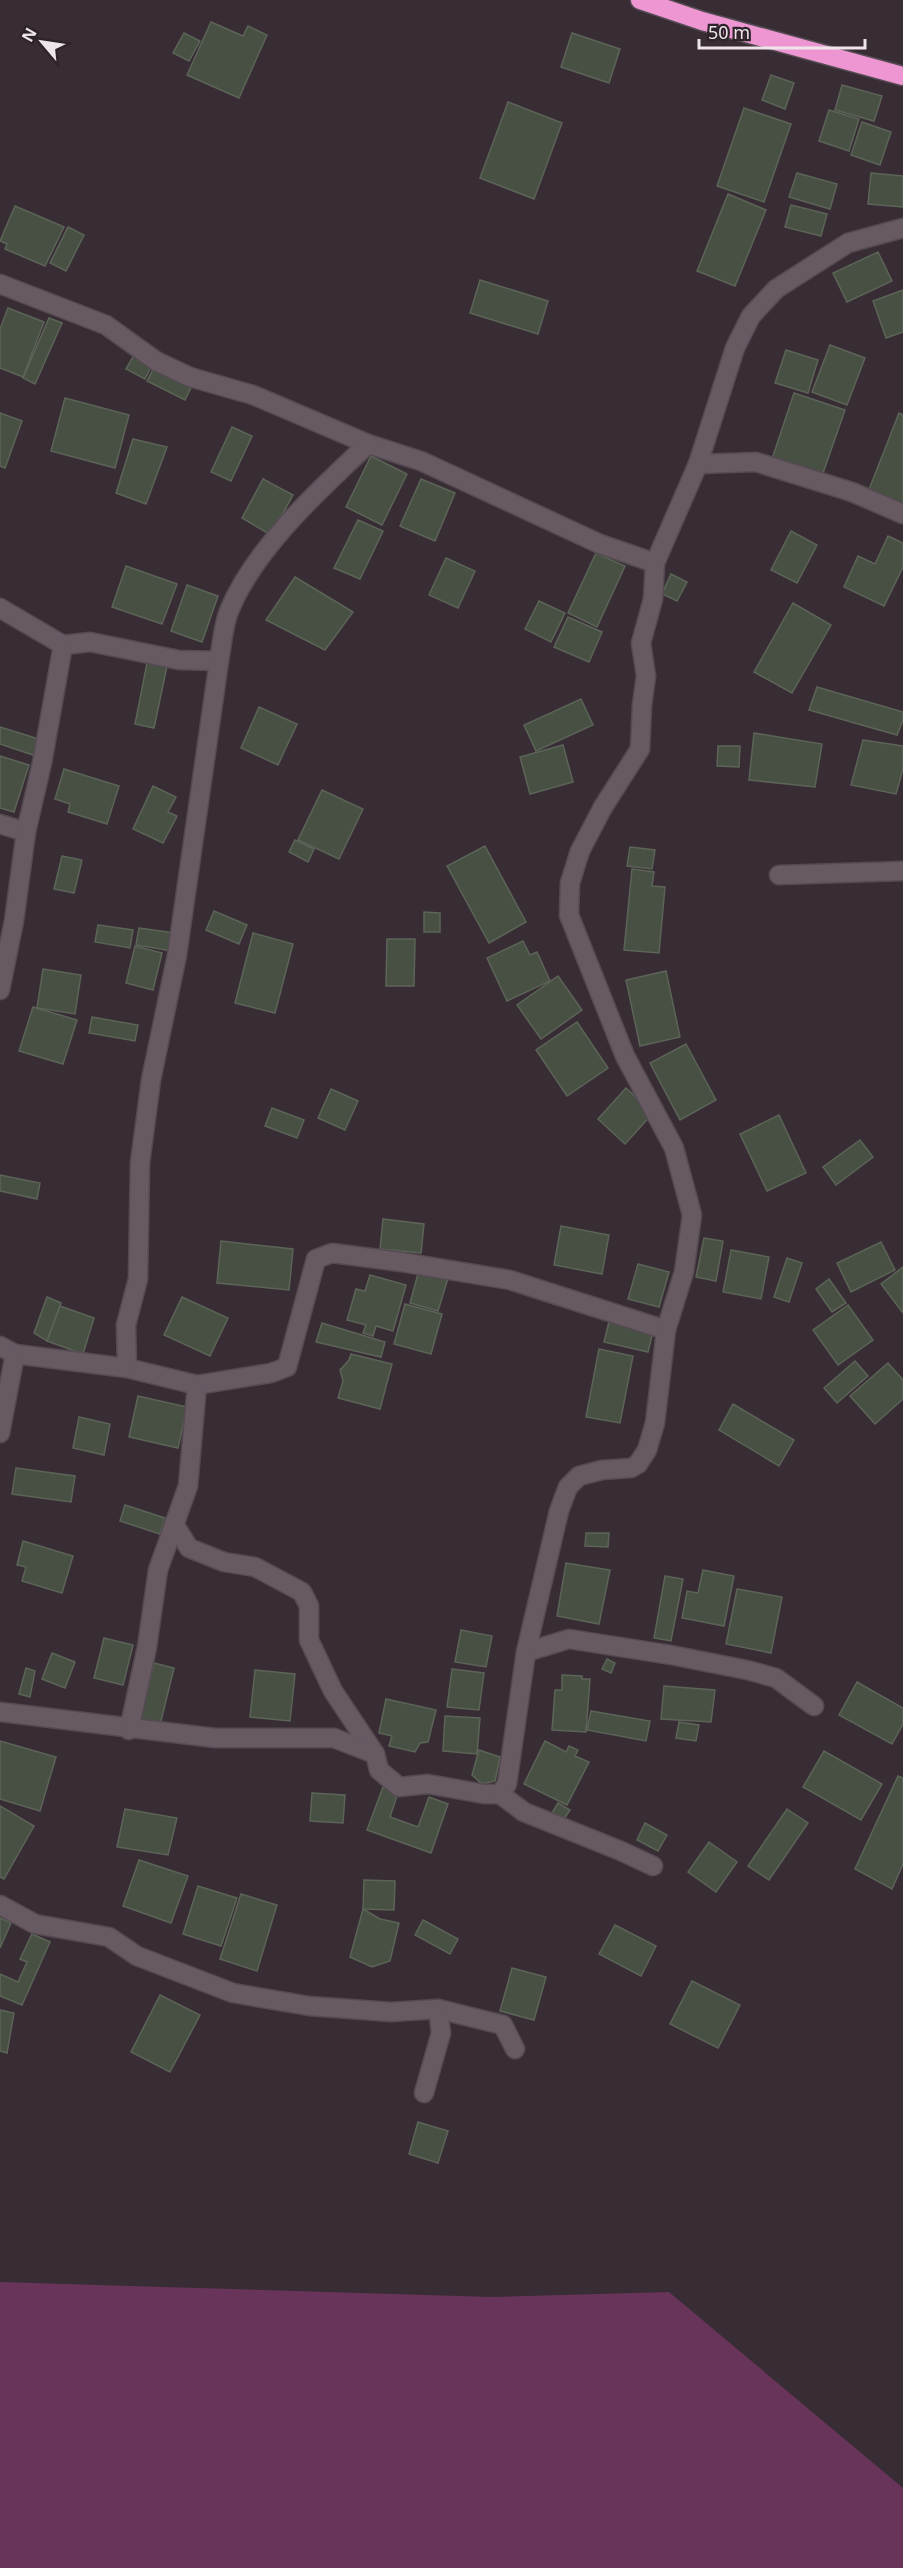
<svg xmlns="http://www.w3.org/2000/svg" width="903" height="2568" font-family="'Noto Sans',sans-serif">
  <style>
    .green { fill: #683459 }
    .building { fill: #485044; stroke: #5c6458; stroke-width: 1.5 }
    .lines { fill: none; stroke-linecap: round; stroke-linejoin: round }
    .street-casing { stroke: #554b52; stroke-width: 21 }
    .highway-casing { stroke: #554b52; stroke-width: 21 }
    .street { stroke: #675a63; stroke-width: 18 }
    .highway { stroke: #ee96d2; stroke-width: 18 }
  </style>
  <rect width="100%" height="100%" fill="#382d34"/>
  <polygon class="green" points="0,2282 492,2297 669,2292 903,2488 903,2568 0,2568"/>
  <g class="building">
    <polygon points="211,22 243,36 248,26 267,35 239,98 187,75"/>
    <polygon points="184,33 200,41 189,61 173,53"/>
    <polygon points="572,33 620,49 609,83 561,67"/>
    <polygon points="771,75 794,83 785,109 762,100"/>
    <polygon points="842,85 882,96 874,121 835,110"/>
    <polygon points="508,102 562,123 534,199 480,178"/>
    <polygon points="744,108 791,124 764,202 717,186"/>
    <polygon points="829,110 859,119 849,151 819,141"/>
    <polygon points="862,122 891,132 880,165 851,155"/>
    <polygon points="797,173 837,184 830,209 789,197"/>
    <polygon points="871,173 903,176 903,207 868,204"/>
    <polygon points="728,194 766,210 735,286 697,271"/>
    <polygon points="791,205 827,214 821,236 785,227"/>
    <polygon points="15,206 64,227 45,266 5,249 7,244 0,241"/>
    <polygon points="68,227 84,235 66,271 50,263"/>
    <polygon points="878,252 892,281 847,302 833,273"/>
    <polygon points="480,280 548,301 538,334 470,313"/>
    <polygon points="903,290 903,332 886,338 873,301"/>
    <polygon points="8,308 44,322 23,377 0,368 0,329"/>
    <polygon points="49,318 62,323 35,384 23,378"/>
    <polygon points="830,345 865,358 847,405 812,392"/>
    <polygon points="786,350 818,360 808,393 775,383"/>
    <polygon points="134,355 152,365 145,379 126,369"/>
    <polygon points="157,362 194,381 185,400 147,381"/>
    <polygon points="794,393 845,410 822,476 772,459"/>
    <polygon points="65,398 129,415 115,468 51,451"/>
    <polygon points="0,413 22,421 5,468 0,466"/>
    <polygon points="899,413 903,415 903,506 868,492"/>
    <polygon points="232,427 252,436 231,481 211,472"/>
    <polygon points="133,439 167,447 146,504 116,493"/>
    <polygon points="371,456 407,474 382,525 346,507"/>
    <polygon points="263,479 293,495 271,535 242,518"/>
    <polygon points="421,479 455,493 435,541 400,526"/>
    <polygon points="358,520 383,531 360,579 334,568"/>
    <polygon points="791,531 817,545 797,583 771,570"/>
    <polygon points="888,536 903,543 903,567 884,606 844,587 858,556 875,564"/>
    <polygon points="596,553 625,566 597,627 568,613"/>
    <polygon points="446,558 475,571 458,608 429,595"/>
    <polygon points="126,566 177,584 162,624 112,607"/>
    <polygon points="671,574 687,582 677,601 662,594"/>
    <polygon points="295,577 353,612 325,650 266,620"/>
    <polygon points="187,585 218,596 202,642 171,631"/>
    <polygon points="539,601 565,613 551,642 525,629"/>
    <polygon points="793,603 831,625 792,693 754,672"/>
    <polygon points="568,617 602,632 589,662 554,647"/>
    <polygon points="147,663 167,666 154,728 135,724"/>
    <polygon points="817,687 903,712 903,720 897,735 809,710"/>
    <polygon points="581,699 593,725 536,751 524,725"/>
    <polygon points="259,707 297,724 278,765 241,748"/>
    <polygon points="0,727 42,740 36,756 0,744"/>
    <polygon points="754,733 822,744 815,787 749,780"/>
    <polygon points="863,740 903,746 903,769 896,794 851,785"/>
    <polygon points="563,745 573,782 530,794 520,757"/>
    <polygon points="718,746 740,746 739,767 717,766"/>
    <polygon points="0,756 29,765 14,812 0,808"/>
    <polygon points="64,769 119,786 107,824 68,812 70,804 55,799"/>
    <polygon points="153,786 176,797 168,812 177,816 163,843 133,829"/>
    <polygon points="322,790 363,809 339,859 298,840"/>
    <polygon points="295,840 314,849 308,862 289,852"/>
    <polygon points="485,846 526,922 489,943 447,866"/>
    <polygon points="630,847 655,850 652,869 627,866"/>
    <polygon points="62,856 82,860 74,893 54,889"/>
    <polygon points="632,869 654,872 652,886 665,887 659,953 624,950"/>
    <polygon points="214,911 247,925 239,944 206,930"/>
    <polygon points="424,912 440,913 440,932 424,932"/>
    <polygon points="98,925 133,930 130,948 95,942"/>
    <polygon points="139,928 174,933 171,951 136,945"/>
    <polygon points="253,933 293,944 275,1013 235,1003"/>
    <polygon points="387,939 415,939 414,986 386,986"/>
    <polygon points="523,941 530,955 537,952 550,981 507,1001 487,958"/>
    <polygon points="135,946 162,953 153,990 126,983"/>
    <polygon points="43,969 81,975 75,1014 37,1008"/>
    <polygon points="666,971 680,1037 640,1046 626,980"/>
    <polygon points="558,976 582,1010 541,1039 517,1005"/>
    <polygon points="33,1007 77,1020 63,1064 19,1051"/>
    <polygon points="92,1017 138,1025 135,1041 89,1033"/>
    <polygon points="577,1022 608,1068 567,1096 536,1050"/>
    <polygon points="686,1044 716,1100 680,1120 650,1063"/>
    <polygon points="626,1088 653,1113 625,1144 598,1119"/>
    <polygon points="331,1089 358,1101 345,1130 318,1118"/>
    <polygon points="272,1108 304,1120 297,1138 265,1126"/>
    <polygon points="779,1115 806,1173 767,1191 740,1134"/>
    <polygon points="860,1140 873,1157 836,1185 823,1167"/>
    <polygon points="0,1175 40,1183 37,1199 0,1191"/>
    <polygon points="383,1219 424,1224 421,1253 380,1249"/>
    <polygon points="561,1226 609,1235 602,1274 554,1265"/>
    <polygon points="704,1238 723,1241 716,1281 696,1277"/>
    <polygon points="221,1241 293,1249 289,1290 217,1283"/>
    <polygon points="881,1242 895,1270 851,1292 837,1263"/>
    <polygon points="731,1250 769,1257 761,1299 723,1292"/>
    <polygon points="787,1258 802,1263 789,1302 774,1297"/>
    <polygon points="638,1264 669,1272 659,1307 628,1299"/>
    <polygon points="903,1267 903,1313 881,1284"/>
    <polygon points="419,1270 448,1278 438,1311 410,1303"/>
    <polygon points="370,1275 406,1285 393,1331 376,1326 373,1336 363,1333 366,1325 347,1320 356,1289 365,1291"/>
    <polygon points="829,1279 846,1303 832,1312 816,1289"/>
    <polygon points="47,1297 61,1303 47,1341 34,1333"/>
    <polygon points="182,1297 228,1318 210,1356 164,1335"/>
    <polygon points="405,1304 442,1314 431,1354 394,1344"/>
    <polygon points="848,1305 873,1340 838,1365 813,1330"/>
    <polygon points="60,1306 94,1318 83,1354 47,1341"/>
    <polygon points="610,1318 654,1327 648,1352 604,1342"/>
    <polygon points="322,1323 385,1342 381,1357 316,1342"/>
    <polygon points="599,1349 633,1356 620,1423 586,1417"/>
    <polygon points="351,1354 392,1364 380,1409 338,1398 343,1381 340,1370 349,1360"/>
    <polygon points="855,1361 868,1376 837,1403 824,1388"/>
    <polygon points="888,1363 903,1380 903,1399 875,1424 850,1396"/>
    <polygon points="138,1396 187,1407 178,1448 129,1437"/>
    <polygon points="733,1404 794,1440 779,1466 719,1430"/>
    <polygon points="79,1417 110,1424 104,1455 73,1448"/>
    <polygon points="16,1468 75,1476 71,1502 12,1494"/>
    <polygon points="125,1505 165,1518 160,1534 120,1521"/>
    <polygon points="586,1533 609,1533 608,1547 585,1546"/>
    <polygon points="23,1541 73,1556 62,1593 22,1581 26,1567 17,1565"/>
    <polygon points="566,1563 610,1570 599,1624 557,1616"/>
    <polygon points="703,1570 734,1576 724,1626 682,1618 687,1591 698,1593"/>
    <polygon points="665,1576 683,1579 671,1641 654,1638"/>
    <polygon points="737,1589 782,1597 771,1653 726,1644"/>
    <polygon points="461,1630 492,1636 486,1667 455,1662"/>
    <polygon points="104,1638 133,1645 123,1685 94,1678"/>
    <polygon points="52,1653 75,1662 65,1688 42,1679"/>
    <polygon points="607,1659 615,1663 611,1673 602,1669"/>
    <polygon points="154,1663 174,1668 160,1725 140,1720"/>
    <polygon points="26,1668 35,1671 30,1697 19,1694"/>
    <polygon points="452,1669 484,1673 479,1710 447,1707"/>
    <polygon points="255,1670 295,1674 290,1721 250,1717"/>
    <polygon points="562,1675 582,1676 582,1679 590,1679 586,1732 552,1730 555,1690 562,1690"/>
    <polygon points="857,1682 903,1708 903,1724 892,1744 839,1715"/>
    <polygon points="664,1686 715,1690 711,1722 661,1719"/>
    <polygon points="386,1699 436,1710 428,1742 420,1743 415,1752 389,1746 392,1736 379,1733"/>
    <polygon points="591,1711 650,1721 646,1741 587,1730"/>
    <polygon points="445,1716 480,1718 477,1754 443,1751"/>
    <polygon points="679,1722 699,1725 696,1741 676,1738"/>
    <polygon points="0,1741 56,1757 40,1811 0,1799"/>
    <polygon points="545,1741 566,1752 569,1746 578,1750 575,1756 589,1762 567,1805 524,1784"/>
    <polygon points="479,1750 500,1757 495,1781 482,1784 472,1775"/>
    <polygon points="824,1751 882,1784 861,1820 803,1787"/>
    <polygon points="898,1776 903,1778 903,1864 892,1889 855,1869"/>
    <polygon points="383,1787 398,1793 390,1817 418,1827 429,1797 448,1804 431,1853 367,1830"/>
    <polygon points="312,1793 345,1795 343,1823 310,1821"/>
    <polygon points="558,1803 570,1810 564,1819 552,1813"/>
    <polygon points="0,1806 34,1826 4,1879 0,1877"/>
    <polygon points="125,1809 177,1818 168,1855 117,1847"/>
    <polygon points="787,1809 808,1823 769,1880 748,1866"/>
    <polygon points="645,1823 667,1835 658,1851 637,1840"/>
    <polygon points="709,1842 737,1862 716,1892 688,1872"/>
    <polygon points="139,1860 188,1876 171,1923 123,1906"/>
    <polygon points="364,1880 395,1881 394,1910 363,1909"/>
    <polygon points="198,1886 237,1898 221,1946 183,1934"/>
    <polygon points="241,1894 277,1905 257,1971 220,1959"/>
    <polygon points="363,1909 380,1919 399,1923 390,1961 372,1967 350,1957"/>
    <polygon points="0,1918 11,1923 0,1948"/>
    <polygon points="423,1920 458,1939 450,1954 415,1935"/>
    <polygon points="615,1925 656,1946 641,1976 599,1954"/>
    <polygon points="32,1934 50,1942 22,2005 0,1996 0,1974 18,1982 27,1962 20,1959"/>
    <polygon points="512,1968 546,1977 534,2020 500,2011"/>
    <polygon points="692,1981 740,2005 718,2048 670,2024"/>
    <polygon points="160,1995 200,2015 170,2072 131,2052"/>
    <polygon points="0,2010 14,2013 7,2053 0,2051"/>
    <polygon points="418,2122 448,2131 438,2163 409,2154"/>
  </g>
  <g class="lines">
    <defs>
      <g id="street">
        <polyline points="0,284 106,325 156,361 190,377 253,395 368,444 421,461 600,544 655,563"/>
        <polyline points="698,464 756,462 852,492 903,514"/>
        <polyline points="0,608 63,645 90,642 179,660 219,661"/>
        <polyline points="0,824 26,832"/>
        <polyline points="779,875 903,871"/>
        <polyline points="0,990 14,921 26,832 42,763 63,645"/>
        <polyline points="0,1346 15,1354 127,1368 197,1385 271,1373 287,1367 316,1259 332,1253 401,1262 510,1280 666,1330"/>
        <path d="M127,1368L126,1325L138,1279L140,1163L151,1080L177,955L219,661C222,645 223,626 229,611C254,549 320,489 368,444"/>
        <polyline points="0,1433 15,1354"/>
        <polyline points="174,1524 189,1548 224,1562 255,1567 302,1592 309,1606 309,1640 333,1691 375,1754"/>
        <polyline points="526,1652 569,1639 671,1655 747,1670 776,1678 814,1706"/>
        <polyline points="0,1712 215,1738 334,1738 375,1754 379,1770 399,1787 428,1784 484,1794 500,1794 507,1784 526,1652 559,1511 568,1487 579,1476 602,1470 631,1468 638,1464 647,1450 655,1423 666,1330 684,1272 692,1215 674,1148 625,1056 569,915 570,883 580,851 603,807 640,749 642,705 646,676 641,643 653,599 655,563 698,464 735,348 751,316 776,289 848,243 903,228"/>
        <polyline points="129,1730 147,1647 158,1570 188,1486 197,1385"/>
        <polyline points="500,1794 524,1812 621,1851 653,1866"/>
        <polyline points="0,1905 35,1924 109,1937 137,1956 233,1993 309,2006 391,2012 438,2009 503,2025 515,2049"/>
        <polyline points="424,2093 441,2033 438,2009"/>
      </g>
      <polyline id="highway" points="640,0 702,21 903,76"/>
    </defs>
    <use href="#street" class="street-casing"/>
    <use href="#highway" class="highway-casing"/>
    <use href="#street" class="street"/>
    <use href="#highway" class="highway"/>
  </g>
  <g transform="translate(42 42) rotate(299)" stroke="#2e232a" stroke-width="4.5" paint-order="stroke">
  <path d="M0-4.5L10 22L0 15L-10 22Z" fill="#ede5ea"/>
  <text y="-9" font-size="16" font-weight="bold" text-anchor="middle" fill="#ede5ea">N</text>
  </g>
  <path d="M699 39v9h166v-9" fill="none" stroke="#ede5ea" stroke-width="3"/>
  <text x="708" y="39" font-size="18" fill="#ede5ea" stroke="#2e232a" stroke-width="4.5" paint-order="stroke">50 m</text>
</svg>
